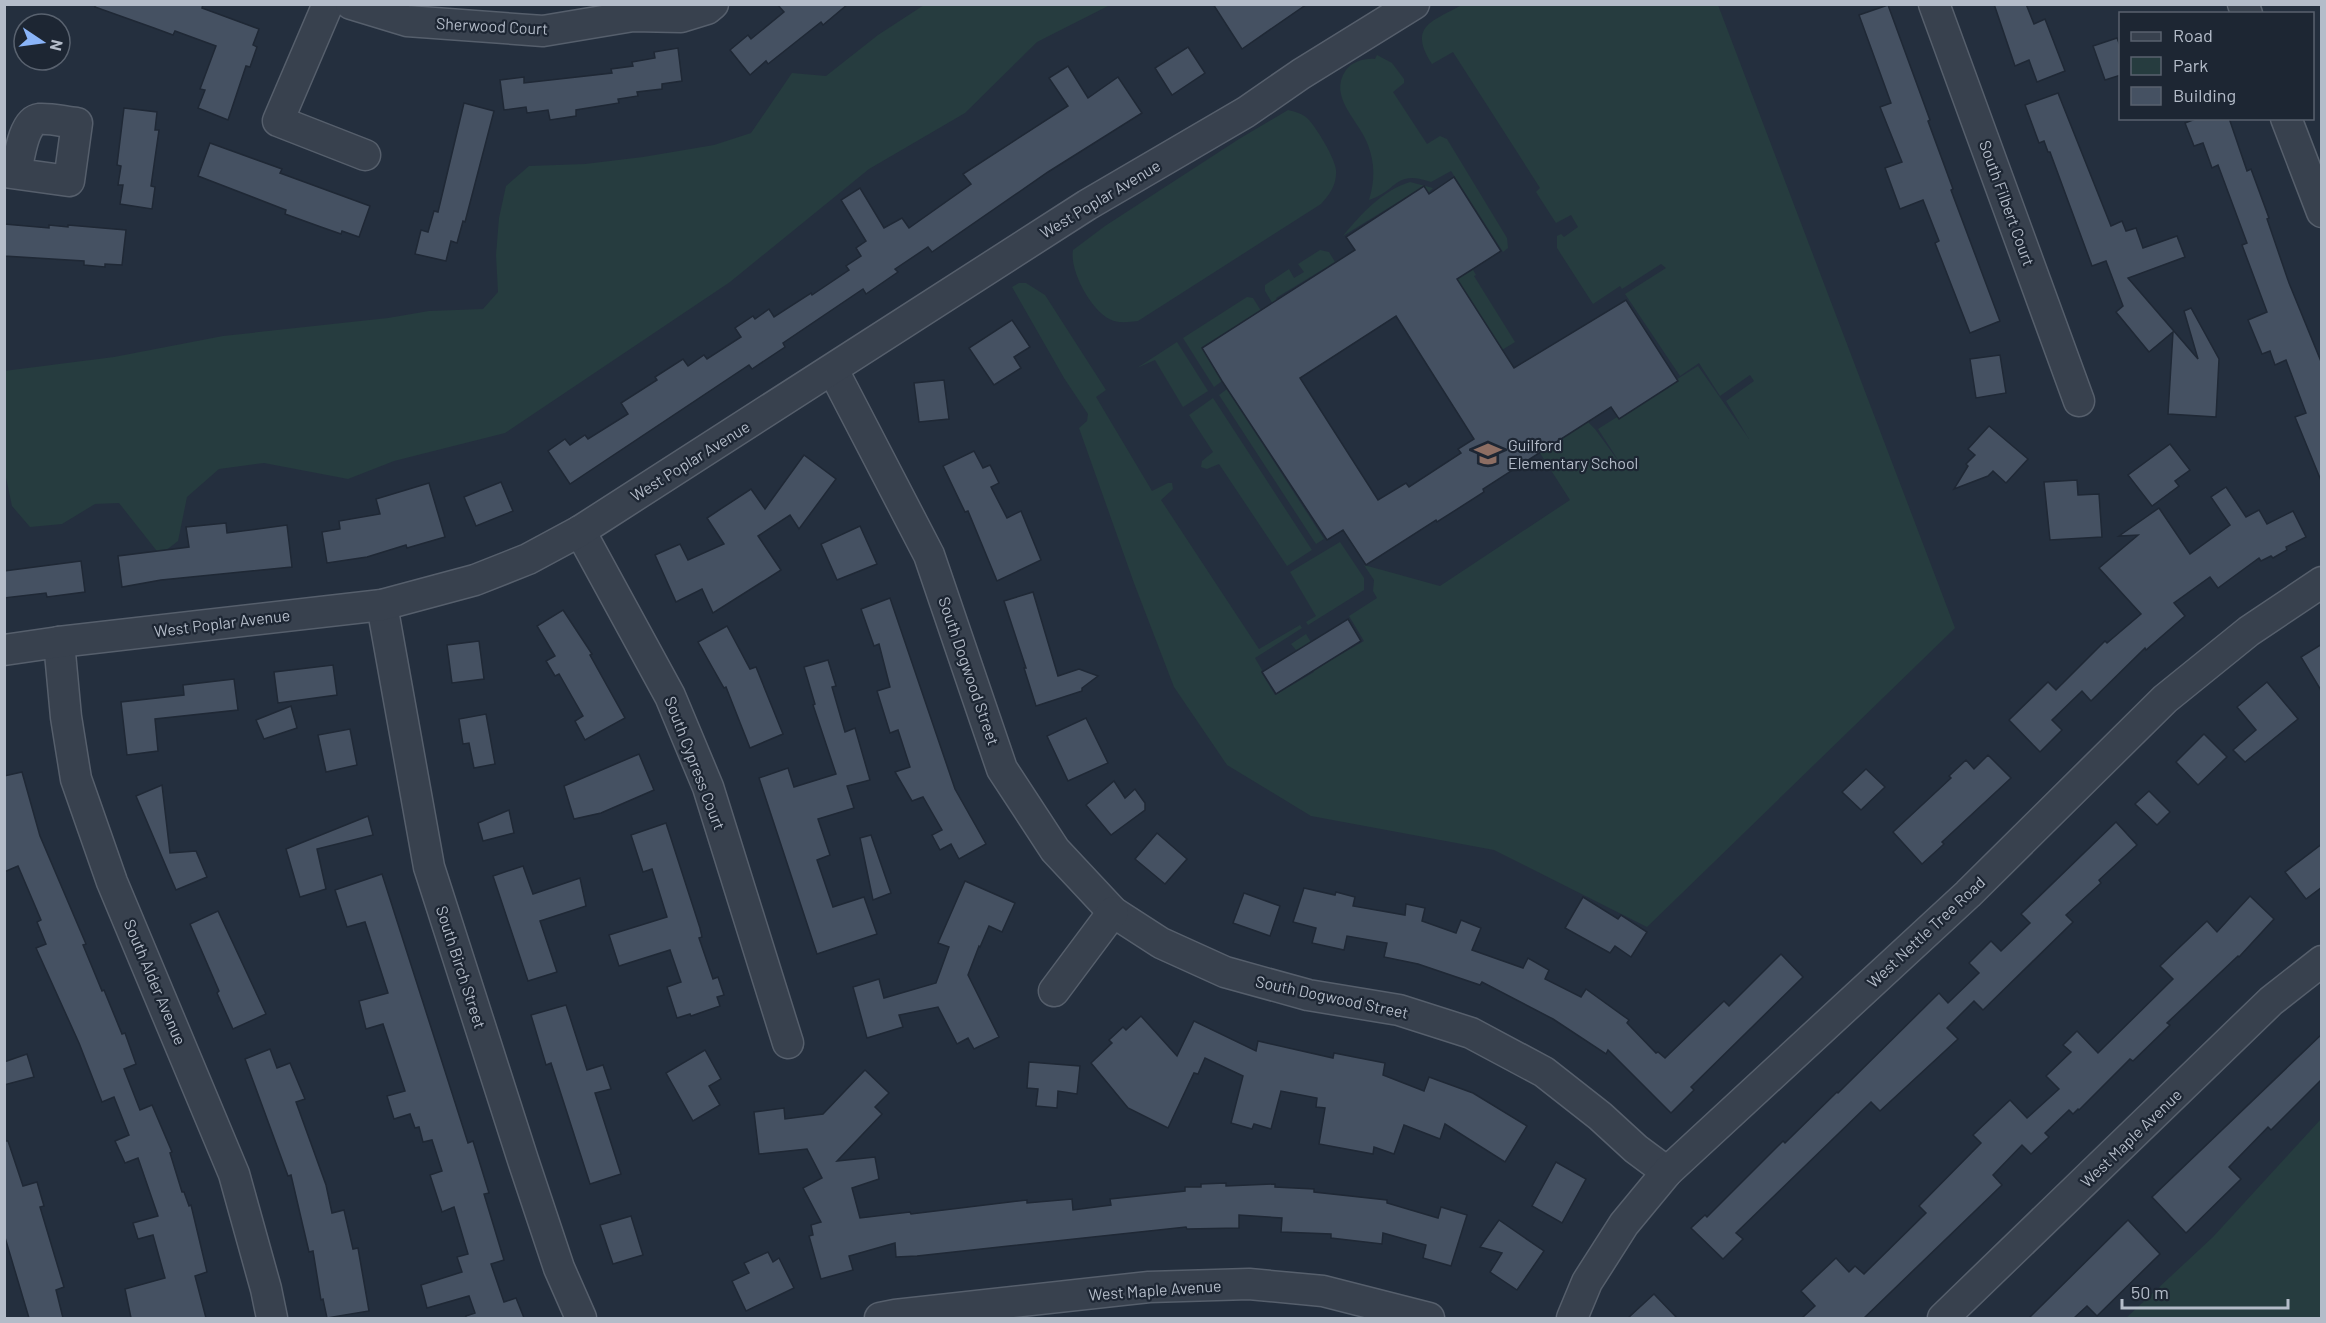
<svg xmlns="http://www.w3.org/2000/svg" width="2326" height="1323" font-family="Barlow,sans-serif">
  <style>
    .green { fill: #263c3f }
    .building { fill: #455162; stroke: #1f2835; stroke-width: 1.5; fill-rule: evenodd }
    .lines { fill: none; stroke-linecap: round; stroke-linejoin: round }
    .minor-casing { stroke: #565f6c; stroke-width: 33 }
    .minor { stroke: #38414e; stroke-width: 30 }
    .labels { text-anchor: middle; stroke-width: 4.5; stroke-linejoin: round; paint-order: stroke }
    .street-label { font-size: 16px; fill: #b4bcc9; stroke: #1d2633 }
    .poi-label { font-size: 16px; fill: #b4bcc9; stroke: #1d2633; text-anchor: start }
  </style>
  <rect width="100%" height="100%" fill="#242f3e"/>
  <g class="green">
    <polygon points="924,5 1110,5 1037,42 965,113 869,169 730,282 505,433 394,461 348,479 264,463 219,469 187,497 178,541 160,555 119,503 95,504 62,524 30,527 12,506 5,473 4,371 114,357 223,336 388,318 429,311 483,309 498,292 496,255 499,218 506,186 529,166 585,164 643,157 714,145 751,133 792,73 826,76 878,35"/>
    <path d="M1462,5H1718L1955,628L1647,927L1494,850L1311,816L1227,765L1174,687L1134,583L1079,428L1087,421L1088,414L1064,378L1012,287L1019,283H1026L1045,295L1106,390L1096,397L1152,491L1168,483H1172L1173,489L1161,500L1259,649L1300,625L1302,628L1255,658L1262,670L1261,672L1275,695L1314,672L1300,649L1296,650L1291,644L1306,634L1324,664L1364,641L1349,616L1377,598L1373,591L1374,580L1364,565L1440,586L1570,500L1540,453L1588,422L1595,429L1622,466L1598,429L1698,366L1749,439L1726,401L1754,381L1750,375L1720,396L1699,363L1680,376L1625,294L1666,268L1661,264L1622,289L1620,286L1593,304L1557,248V236L1561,234L1564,237L1578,227L1571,215L1556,223L1536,192L1540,188L1453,52L1432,64C1407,26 1433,21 1462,5Z"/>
    <path d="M1377,55L1392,63L1404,79V83L1393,92L1427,144L1440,136L1447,139L1507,238L1508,248L1503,252L1451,171L1431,182C1394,169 1398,191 1369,200C1375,180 1375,164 1368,145C1360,121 1327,97 1346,70C1353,61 1365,58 1375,59Z"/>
    <path d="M1288,110C1296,112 1304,114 1309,120C1317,129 1335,158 1336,170C1337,184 1330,194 1321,204L1138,321C1130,322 1122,323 1114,321C1093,315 1069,271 1073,250L1105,226L1239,139Z"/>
    <path d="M1410,182L1433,188L1428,193L1424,186L1343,236C1361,214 1383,190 1410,182Z"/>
    <polygon points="1320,250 1329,252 1335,262 1276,298 1288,319 1284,322 1265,291 1265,285 1289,269 1294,278 1304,272 1298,264"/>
    <polygon points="1473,270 1476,275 1474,276 1515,342 1502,350 1457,279"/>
    <polygon points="1247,297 1253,298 1263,314 1258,312 1202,347 1222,381 1214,387 1183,338"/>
    <polygon points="1177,342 1208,391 1183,407 1155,360 1137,368"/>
    <polygon points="1227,389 1324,539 1316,544 1219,395"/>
    <polygon points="1213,398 1312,550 1287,566 1219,464 1207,469 1201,467 1202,461 1213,452 1189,415"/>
    <polygon points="1340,542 1364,578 1364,590 1308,625 1306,622 1316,616 1290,572"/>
    <polygon points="2321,1119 2321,1318 2126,1318 2213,1237"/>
  </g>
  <g class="building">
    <polygon points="95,4 203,4 202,8 259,29 253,45 257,47 250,67 246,66 228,120 198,108 205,90 200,89 216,46 175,31 173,35 154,28 95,7"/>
    <polygon points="777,4 848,4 823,25 821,22 768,64 766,61 750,75 730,50 748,35 751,39 784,12"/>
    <polygon points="1213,4 1307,4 1242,49"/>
    <polygon points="1994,4 2026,4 2034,24 2045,19 2065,71 2037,82 2029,60 2015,66"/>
    <polygon points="1888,5 1930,120 1928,121 1953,189 1951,190 2000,321 1970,333 1935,243 1939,241 1923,200 1900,209 1885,168 1902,162 1880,107 1891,103 1859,15"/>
    <polygon points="2117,38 2121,48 2121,75 2105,80 2093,46"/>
    <polygon points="1188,47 1205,73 1172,95 1155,68"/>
    <polygon points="678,48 682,81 662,84 662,89 637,92 638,96 618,99 619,103 576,110 576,116 550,120 548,110 527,113 526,107 504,110 500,80 524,77 524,83 612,73 611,69 633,66 632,62 655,58 654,52"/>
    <polygon points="1068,66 1088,98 1118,77 1142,113 1048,172 932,252 928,247 895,269 898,272 866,294 863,289 783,343 785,347 752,369 749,365 570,484 548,451 565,439 570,445 585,435 588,439 628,414 621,403 657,380 655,377 683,359 688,366 704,355 707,359 741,337 735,328 753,316 755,319 769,309 774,317 811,293 812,295 849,270 846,266 861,256 856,248 866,241 841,200 860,188 884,228 902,218 909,228 971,184 963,174 1068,106 1049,78"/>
    <polygon points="2058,93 2111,226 2122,221 2126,231 2136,228 2143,248 2177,236 2185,257 2128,278 2198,359 2184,311 2191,308 2219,359 2216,417 2168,414 2173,332 2149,352 2116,312 2123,306 2106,261 2092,266 2050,152 2048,152 2044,141 2039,143 2025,105"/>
    <polygon points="464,103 494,111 465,222 463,221 457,243 451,241 446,261 415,254 421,230 428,232 434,211 438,212"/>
    <polygon points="124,108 157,112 155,130 159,130 151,186 155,187 152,209 120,204 123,185 118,185 121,166 117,165"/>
    <polygon points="2198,118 2229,118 2247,171 2251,169 2269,218 2267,219 2289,283 2322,364 2322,483 2295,417 2306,413 2286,360 2275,365 2270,351 2262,354 2248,320 2267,312 2242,245 2247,243 2218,165 2212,168 2203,143 2194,146 2185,123"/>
    <polygon points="210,143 282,169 280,173 370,206 359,237 342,231 341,234 321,227 285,214 286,210 198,176"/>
    <path d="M1454,177L1501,251L1457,279L1514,368L1626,300L1678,381L1619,419L1611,407L1483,489L1484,492L1437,522L1436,520L1366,565L1343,530L1327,540L1222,381L1202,348L1355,250L1346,237L1424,186L1429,194ZM1396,316L1474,439L1458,449L1461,453L1409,487L1406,483L1378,500L1300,378Z"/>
    <polygon points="4,224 49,228 49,225 68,227 68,225 126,230 122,265 105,264 105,267 84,265 84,261 4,256"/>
    <polygon points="1012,320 1030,347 1014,357 1021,368 994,385 969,348"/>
    <polygon points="2000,355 2006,393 1976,398 1970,359"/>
    <polygon points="944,380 949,419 919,422 914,383"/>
    <polygon points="1989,426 2028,459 2006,483 1993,471 1988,476 1954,489 1968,466 1966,464 1975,455 1968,449"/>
    <polygon points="2170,444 2190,470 2175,481 2179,486 2152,506 2128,475"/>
    <polygon points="974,451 983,468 990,465 999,483 991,487 1007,518 1021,511 1041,560 997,581 968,511 965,512 943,466"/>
    <polygon points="804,455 836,479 799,529 790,515 758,536 781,570 713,613 702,589 676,602 655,555 680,544 688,560 724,544 707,518 751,489 765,509"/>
    <polygon points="2077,480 2078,495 2099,494 2102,537 2050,540 2044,482"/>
    <polygon points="501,482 513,511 476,526 464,497"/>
    <polygon points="429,483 445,537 407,548 406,545 367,557 327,563 322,532 340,529 339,521 380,514 376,499"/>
    <polygon points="2226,487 2246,517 2259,510 2267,524 2293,511 2306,537 2286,547 2287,550 2273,558 2271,556 2261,561 2259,558 2218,588 2210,577 2174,603 2185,616 2146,650 2145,648 2091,701 2082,691 2052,720 2062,730 2040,752 2009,720 2048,682 2056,690 2105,641 2107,643 2141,614 2099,568 2138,535 2119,536 2159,508 2190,554 2230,525 2211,497"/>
    <polygon points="226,523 227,533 287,525 292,567 161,580 122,587 118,556 189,547 186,527"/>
    <polygon points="860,526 877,564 837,580 821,544"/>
    <polygon points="81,561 85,592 47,597 46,593 4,598 4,571"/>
    <polygon points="1033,592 1058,676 1079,669 1098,676 1082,688 1082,691 1036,706 1024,668 1026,668 1004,601"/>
    <polygon points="890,598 955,789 986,844 959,859 951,844 940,850 932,835 942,830 923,797 912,801 895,772 910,767 898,730 890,733 877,691 890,687 879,644 874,646 861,609"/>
    <polygon points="563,610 592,654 590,655 625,718 585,740 575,721 583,716 559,674 555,676 546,661 555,656 537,626"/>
    <polygon points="1348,619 1361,641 1276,694 1262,672"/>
    <polygon points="727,626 750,669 756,667 783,734 750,748 726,687 724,688 698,642"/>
    <polygon points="479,641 484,679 452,683 447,645"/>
    <polygon points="2322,644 2322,692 2301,657"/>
    <polygon points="828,660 836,686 832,687 845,732 855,728 870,780 847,786 854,808 818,819 830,855 817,860 833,907 864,897 877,934 817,954 759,778 788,768 794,787 836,774 813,705 815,704 804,667"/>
    <polygon points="333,665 337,695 278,703 274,672"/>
    <polygon points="234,679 238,710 155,719 158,751 127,755 121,702 184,695 183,685"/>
    <polygon points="2267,682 2298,719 2245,762 2233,750 2256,730 2237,707"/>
    <polygon points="291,706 297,728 264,739 256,720"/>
    <polygon points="486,714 495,764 474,768 469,743 463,744 459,719"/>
    <polygon points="1086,718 1108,763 1068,781 1047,736"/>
    <polygon points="350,729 357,765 326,772 318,735"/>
    <polygon points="2204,734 2227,757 2198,785 2176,762"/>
    <polygon points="639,754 654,790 601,813 574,819 564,786"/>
    <polygon points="1988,755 2011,778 1942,842 1944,844 1922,864 1893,832 1951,778 1949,776 1966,760 1974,769"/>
    <polygon points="1866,769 1885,787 1861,810 1842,792"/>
    <polygon points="22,772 40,836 86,944 83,945 102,991 104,990 122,1034 125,1033 136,1064 124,1069 140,1110 152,1105 172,1152 170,1153 182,1192 184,1192 189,1206 191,1205 207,1272 195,1276 206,1318 131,1318 125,1289 165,1278 153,1235 138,1239 133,1223 158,1216 138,1158 125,1163 115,1141 129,1135 114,1097 102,1102 79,1043 36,948 46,944 37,922 41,920 18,866 4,872 4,776"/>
    <polygon points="1114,781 1125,798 1135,789 1145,803 1145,810 1111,835 1086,805"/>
    <polygon points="162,785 170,853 196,851 207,877 176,890 136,796"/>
    <polygon points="2149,791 2170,812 2157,825 2135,804"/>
    <polygon points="509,810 514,833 483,841 478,823"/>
    <polygon points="368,816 373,835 317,849 326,889 300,897 286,849"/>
    <polygon points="2116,822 2137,845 2099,880 2101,883 2066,915 2073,922 1983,1010 1974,1001 1947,1028 1958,1039 1880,1111 1871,1102 1736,1233 1743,1239 1723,1259 1691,1228 1705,1215 1707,1217 1783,1141 1785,1143 1837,1092 1838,1093 1939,993 1948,1003 1979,973 1969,963 1991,941 2001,951 2030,923 2021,914"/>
    <polygon points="666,823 700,928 702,937 699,938 713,979 718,977 724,995 717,997 720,1006 691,1016 690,1014 677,1018 667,987 681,982 670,950 619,966 609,935 667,917 652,869 643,872 631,835"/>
    <polygon points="1157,833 1187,859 1165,884 1135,859"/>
    <polygon points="871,835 891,893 873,900 860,838"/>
    <polygon points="2322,844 2322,887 2306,899 2285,872"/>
    <polygon points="523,866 533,894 580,878 586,906 540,921 557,972 528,981 493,876"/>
    <polygon points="382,874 468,1143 473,1141 489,1193 484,1194 504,1260 491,1264 504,1302 516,1298 524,1318 466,1318 466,1316 475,1313 469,1296 427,1308 421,1285 462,1272 457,1257 468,1254 454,1207 442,1212 430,1175 442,1171 432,1140 423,1142 419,1127 415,1128 410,1114 394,1119 387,1096 405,1091 383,1024 366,1029 359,1001 388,993 365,922 347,927 335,890"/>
    <polygon points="965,881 1015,903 1002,932 989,926 980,947 979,946 968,975 999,1037 974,1049 968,1038 957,1044 938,1007 899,1015 903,1027 867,1038 853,987 879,979 884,998 936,983 949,947 938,943"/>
    <polygon points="1304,888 1335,895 1336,892 1355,897 1353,906 1405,915 1406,904 1425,908 1422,921 1456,933 1461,920 1481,928 1472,950 1523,968 1528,958 1549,970 1545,979 1581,997 1586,989 1629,1020 1627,1023 1656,1053 1658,1052 1665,1058 1724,1001 1729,1006 1781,954 1803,977 1691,1087 1694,1090 1671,1113 1608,1050 1606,1054 1553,1019 1482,982 1480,985 1418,964 1384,957 1387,943 1347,936 1344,950 1312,943 1316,928 1293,922"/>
    <polygon points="1244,893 1280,906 1270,936 1233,923"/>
    <polygon points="2250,896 2274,919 2239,957 2238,956 2167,1023 2170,1025 2133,1061 2130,1059 2079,1110 2078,1109 2073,1114 2069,1110 2045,1133 2049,1137 2031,1154 2022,1145 1993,1175 2002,1185 1864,1318 1802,1318 1815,1306 1801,1291 1836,1258 1849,1272 1855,1266 1864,1274 1926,1213 1919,1206 1981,1143 1973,1135 2010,1100 2027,1118 2059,1089 2046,1076 2071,1052 2063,1045 2077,1031 2098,1053 2173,979 2160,966 2207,921 2217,932"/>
    <polygon points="1583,897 1618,919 1621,915 1647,932 1631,957 1615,946 1610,953 1565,928"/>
    <polygon points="218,911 266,1014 233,1029 217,993 219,991 190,924"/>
    <polygon points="566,1005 587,1070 603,1065 611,1089 595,1093 621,1174 590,1184 551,1063 546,1065 531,1015"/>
    <polygon points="1141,1016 1177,1056 1194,1021 1256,1051 1258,1041 1333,1058 1334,1053 1385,1063 1383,1075 1424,1091 1429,1077 1473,1093 1527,1126 1505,1162 1445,1124 1440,1139 1404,1125 1394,1154 1374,1147 1373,1154 1319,1144 1325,1108 1316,1107 1317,1098 1281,1091 1271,1129 1254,1124 1252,1129 1231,1123 1243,1076 1205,1058 1198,1074 1194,1073 1168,1128 1128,1108 1091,1063 1112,1043 1109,1040 1123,1027 1126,1030"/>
    <polygon points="2322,1034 2322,1079 2271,1130 2268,1127 2229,1167 2241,1179 2186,1233 2152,1197"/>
    <polygon points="270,1049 277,1068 290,1063 305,1099 296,1102 326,1185 332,1213 344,1210 353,1249 358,1248 369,1311 327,1318 323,1299 321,1300 313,1251 309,1252 291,1175 288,1176 245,1059"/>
    <polygon points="705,1050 721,1079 709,1086 720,1105 693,1121 666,1073"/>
    <polygon points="27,1054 34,1077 4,1085 4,1062"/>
    <polygon points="1029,1062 1080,1066 1077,1094 1058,1091 1057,1108 1036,1106 1038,1089 1027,1088"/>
    <polygon points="865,1070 889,1093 875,1107 882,1114 837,1161 875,1157 879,1179 852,1188 860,1218 910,1212 911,1214 1027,1200 1027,1203 1072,1199 1073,1210 1111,1205 1110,1199 1185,1191 1185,1187 1201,1187 1201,1184 1226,1183 1226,1186 1275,1184 1275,1187 1314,1189 1314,1192 1387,1200 1387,1203 1438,1218 1441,1207 1467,1215 1451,1266 1423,1258 1426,1245 1383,1233 1382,1244 1331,1238 1331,1234 1281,1232 1282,1218 1239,1215 1239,1228 1187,1229 1186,1227 917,1256 896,1257 895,1243 849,1256 853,1270 821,1279 809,1236 813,1235 811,1225 821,1222 803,1188 822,1178 807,1149 759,1154 754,1112 784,1108 785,1119 823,1114"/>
    <polygon points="4,1141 8,1141 23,1186 37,1182 44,1206 40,1207 64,1287 56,1290 63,1318 29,1318 4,1234"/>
    <polygon points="1556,1162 1586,1179 1562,1223 1532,1206"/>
    <polygon points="631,1216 643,1255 613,1264 600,1225"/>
    <polygon points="1499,1220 1544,1251 1517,1290 1490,1272 1502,1253 1480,1247"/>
    <polygon points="2128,1220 2160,1254 2097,1316 2087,1306 2074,1318 2029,1318"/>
    <polygon points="768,1252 773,1262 779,1258 794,1288 746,1311 732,1281 749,1273 744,1263"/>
    <polygon points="1654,1294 1677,1318 1628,1318"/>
  </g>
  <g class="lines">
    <defs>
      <g id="minor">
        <polyline points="328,4 278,121 365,155"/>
        <polyline points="351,4 407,21 543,31 633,16 681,17 707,9 713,4"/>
        <polyline points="1934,4 2079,401"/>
        <polyline points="2243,4 2247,14"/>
        <polyline points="2286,118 2322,212"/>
        <path d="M4,172L69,181L77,123C65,122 51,118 39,119C23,121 19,160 16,173"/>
        <polyline points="833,370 929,555 1002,769 1055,850 1113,912 1161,943 1225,972 1308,995 1399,1010 1471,1033 1544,1072 1600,1116 1636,1149 1667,1172"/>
        <polyline points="580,531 670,696 708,787 788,1043"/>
        <polyline points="382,605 429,867 523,1160 559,1268 581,1318"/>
        <polyline points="59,642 66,717 76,779 112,882 234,1174 266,1289 272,1318"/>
        <polyline points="4,650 59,642 382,605 475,580 528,559 580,531 1087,205 1246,112 1301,74 1414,4"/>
        <polyline points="1054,991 1113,912"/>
        <polyline points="880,1318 895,1315 1149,1287 1249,1284 1323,1291 1429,1318"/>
        <polyline points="1572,1318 1587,1282 1624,1224 1667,1172 1968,894 2165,699 2249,631 2322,582"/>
        <polyline points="1943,1318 2271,1001 2322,961"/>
      </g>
    </defs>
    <use href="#minor" class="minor-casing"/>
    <use href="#minor" class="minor"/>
  </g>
  <defs>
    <symbol id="school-bare" viewBox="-9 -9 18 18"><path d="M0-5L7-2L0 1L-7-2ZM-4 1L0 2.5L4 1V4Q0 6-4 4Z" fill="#8d6e63" stroke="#1d2633" stroke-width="2.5" paint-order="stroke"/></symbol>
  </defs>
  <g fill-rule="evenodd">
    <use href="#school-bare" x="1469" y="435" width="38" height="38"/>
  </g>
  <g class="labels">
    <g class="street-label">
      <text transform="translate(492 26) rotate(3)" y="6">Sherwood Court</text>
      <text transform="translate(1100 199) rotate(-31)" y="6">West Poplar Avenue</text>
      <text transform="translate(2007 203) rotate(70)" y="6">South Filbert Court</text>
      <text transform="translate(690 461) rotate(-32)" y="6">West Poplar Avenue</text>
      <text transform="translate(222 623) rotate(-7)" y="6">West Poplar Avenue</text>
      <text transform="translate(969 671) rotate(71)" y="6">South Dogwood Street</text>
      <text transform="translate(695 763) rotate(69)" y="6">South Cypress Court</text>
      <text transform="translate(1926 932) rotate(-43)" y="6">West Nettle Tree Road</text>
      <text transform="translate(461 967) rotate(72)" y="6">South Birch Street</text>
      <text transform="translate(155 982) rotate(67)" y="6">South Alder Avenue</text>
      <text transform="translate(1332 997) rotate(12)" y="6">South Dogwood Street</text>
      <text transform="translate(2131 1138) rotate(-44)" y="6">West Maple Avenue</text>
      <text transform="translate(1155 1290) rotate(-4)" y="6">West Maple Avenue</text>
    </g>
    <g class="poi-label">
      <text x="1508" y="451">Guilford<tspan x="1508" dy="18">Elementary School</tspan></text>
    </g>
  </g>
  <rect width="2326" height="1323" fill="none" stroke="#b4bcc9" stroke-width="12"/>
  <rect x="2119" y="12" width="195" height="108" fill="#1d2633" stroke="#59626f" stroke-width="1.5"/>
  <rect x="2131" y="32" width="30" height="9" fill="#38414e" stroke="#59626f" stroke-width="1.5"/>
  <text x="2173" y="42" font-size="18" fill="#b4bcc9">Road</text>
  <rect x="2131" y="57" width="30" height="18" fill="#263c3f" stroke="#59626f" stroke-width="1.5"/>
  <text x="2173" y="72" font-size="18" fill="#b4bcc9">Park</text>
  <rect x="2131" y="87" width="30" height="18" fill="#455162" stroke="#59626f" stroke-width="1.5"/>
  <text x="2173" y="102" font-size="18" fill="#b4bcc9">Building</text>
  <g transform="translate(42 42) rotate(103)"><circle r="28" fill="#1d2633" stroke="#59626f" stroke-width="1.5"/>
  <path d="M0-4.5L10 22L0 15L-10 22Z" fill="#8ab4f8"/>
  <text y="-9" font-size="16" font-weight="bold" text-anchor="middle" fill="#b4bcc9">N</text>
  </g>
  <path d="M2122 1299v9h166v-9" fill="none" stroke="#b4bcc9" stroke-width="3"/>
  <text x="2131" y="1299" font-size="18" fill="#b4bcc9" stroke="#1d2633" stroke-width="4.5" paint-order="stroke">50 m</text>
</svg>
